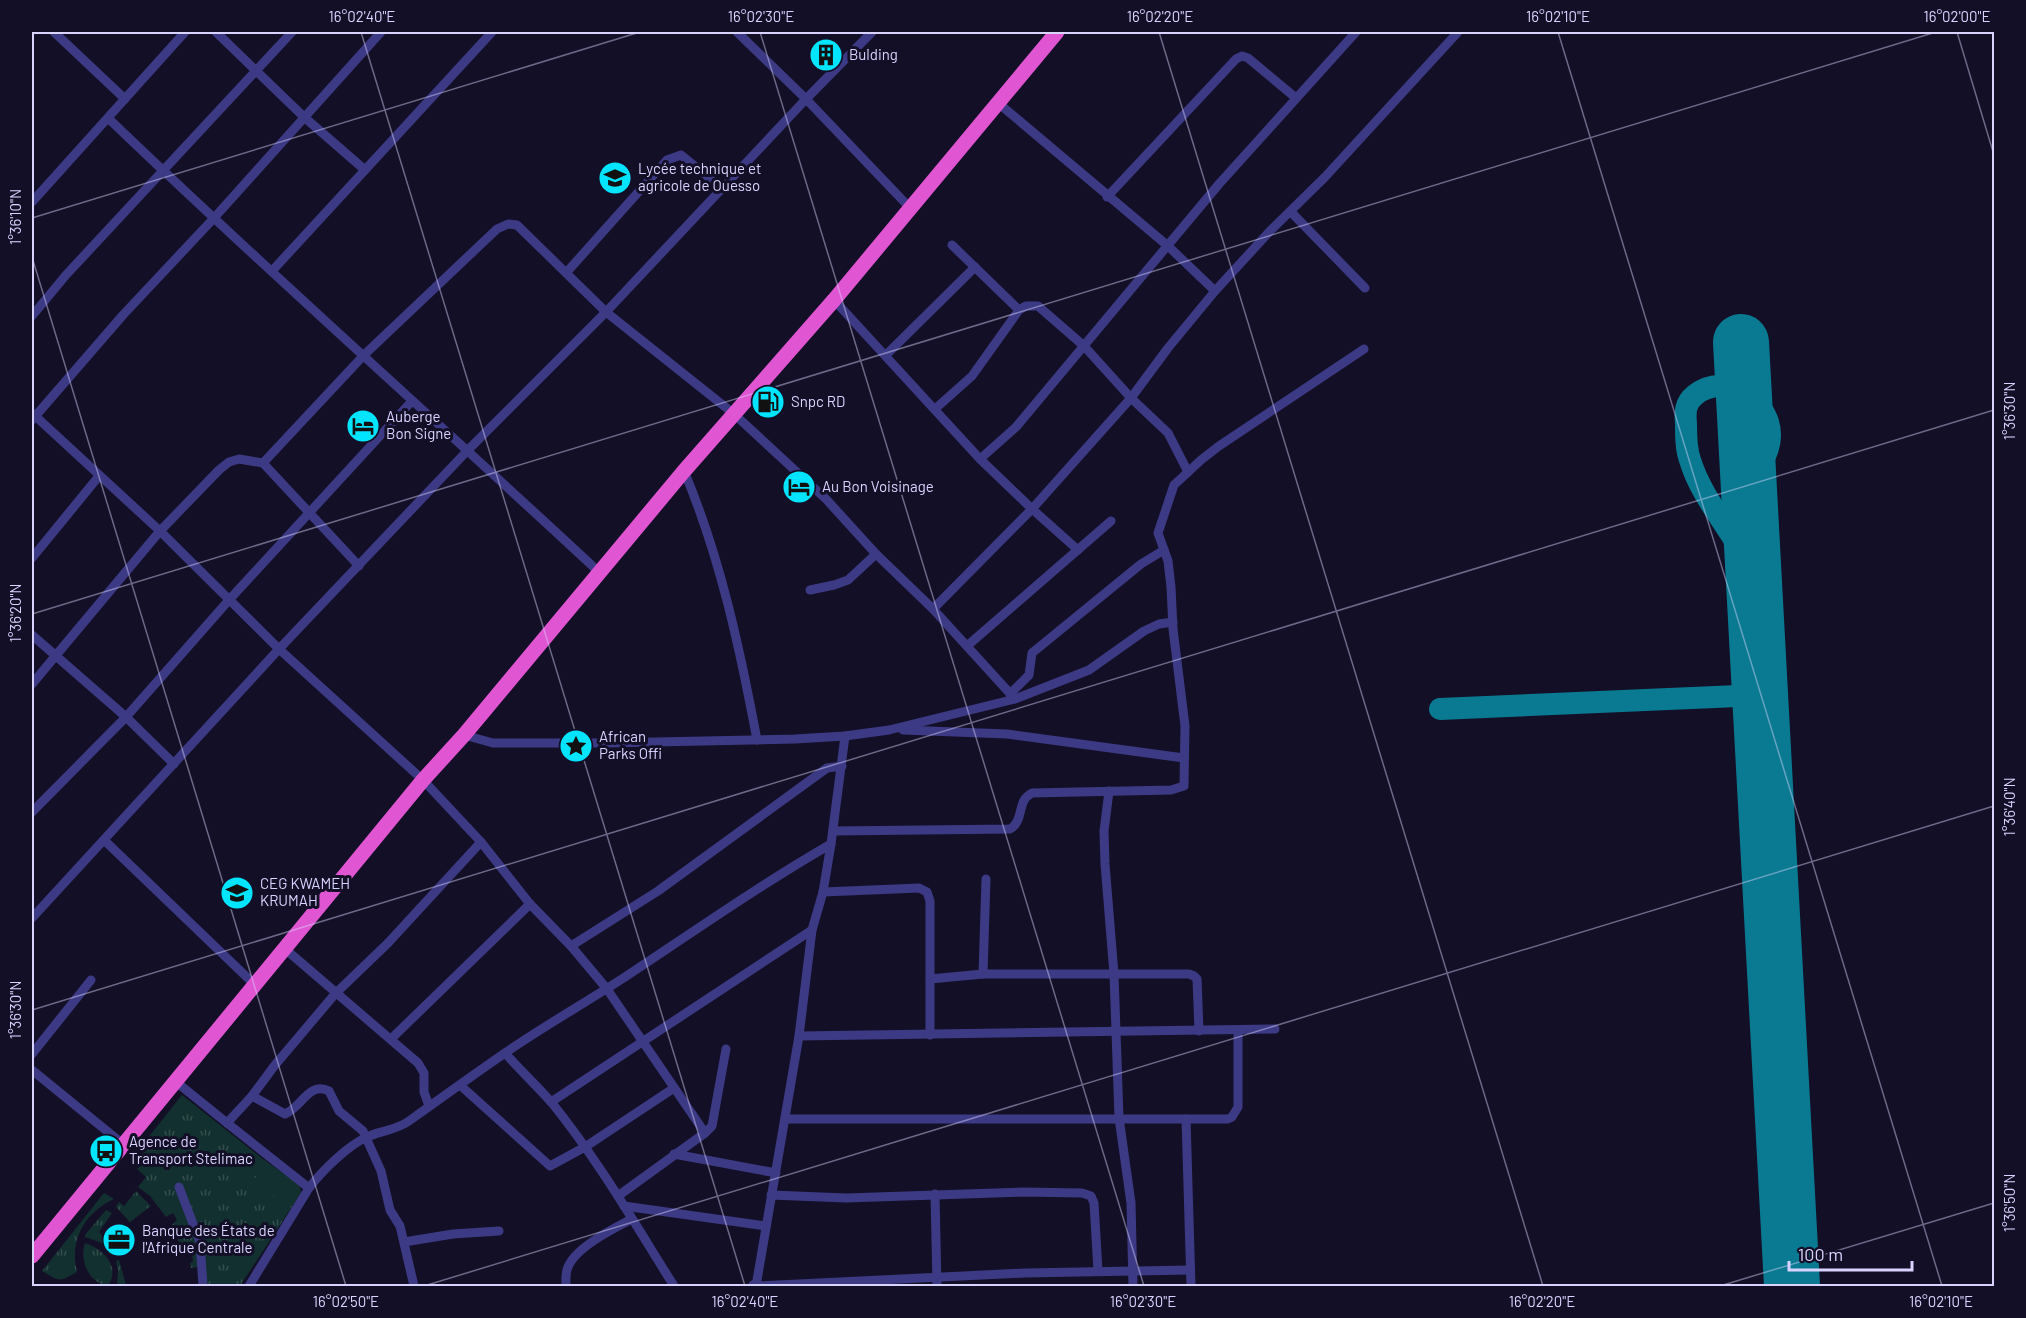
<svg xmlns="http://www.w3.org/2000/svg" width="2026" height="1318" font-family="Barlow,sans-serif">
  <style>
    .grass { fill: url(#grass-tufts) }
    .pitch { fill: #12302f }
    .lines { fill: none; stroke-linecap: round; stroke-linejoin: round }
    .taxiway { stroke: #0a7a92; stroke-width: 22 }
    .runway { stroke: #0a7a92; stroke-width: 56 }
    .minor { stroke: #3d3a85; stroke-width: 9 }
    .tertiary { stroke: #3d3a85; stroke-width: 12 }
    .trunk { stroke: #e055d1; stroke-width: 15 }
    .ticks { fill: none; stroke: #d9d4ff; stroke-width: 1.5; stroke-opacity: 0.45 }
    .labels { text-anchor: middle; stroke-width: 6; stroke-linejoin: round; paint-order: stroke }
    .poi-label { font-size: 15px; fill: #d9d4ff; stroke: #130f26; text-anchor: start }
    .neatline { fill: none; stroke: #d9d4ff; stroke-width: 2 }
    .ticks-label { font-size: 15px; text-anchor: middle; fill: #d9d4ff }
  </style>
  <defs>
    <pattern id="grass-tufts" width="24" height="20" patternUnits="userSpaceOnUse" patternTransform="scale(1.5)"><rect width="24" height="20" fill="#12302f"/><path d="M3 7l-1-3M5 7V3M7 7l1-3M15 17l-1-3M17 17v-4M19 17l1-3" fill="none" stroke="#344d4e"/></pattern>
  </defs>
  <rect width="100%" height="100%" fill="#130f26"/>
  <g class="grass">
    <polygon points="182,1095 263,1159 300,1185 301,1193 240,1286 206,1286 204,1240 199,1228 195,1237 198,1267 191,1268 190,1263 193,1262 192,1254 184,1255 172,1225 177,1220 173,1213 166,1217 150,1196 138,1187 146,1177 137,1169 139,1167 131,1159"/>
    <polygon points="136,1191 151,1206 130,1222 116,1207 119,1202 124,1206"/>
    <path d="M104,1193L114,1199C85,1212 69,1240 77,1272C58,1283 60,1281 42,1271Z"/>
    <polygon points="106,1210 112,1213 99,1232 115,1252 112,1253 102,1243 85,1237 85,1235"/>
    <path d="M85,1243C103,1249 121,1266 108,1286C89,1283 79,1261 85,1243Z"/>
    <polygon points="119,1260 126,1285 148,1284 148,1286 117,1286 118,1270 116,1261"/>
  </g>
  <polygon class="pitch" points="264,1165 297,1190 286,1204 254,1180"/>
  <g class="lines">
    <g class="taxiway">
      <path d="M1749,482C1758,468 1770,453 1770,436C1771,401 1725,370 1695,395C1685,403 1685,412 1686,424C1686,436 1686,449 1690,460C1703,503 1738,536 1755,577"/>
      <polyline points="1440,709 1761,695"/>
    </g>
    <polyline class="runway" points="1741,342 1792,1286"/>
    <g class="minor">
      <polyline points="54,32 125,99"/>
      <polyline points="216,32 304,117 365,170"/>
      <polyline points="737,32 806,99 911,209"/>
      <polyline points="997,102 1168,246 1215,291"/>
      <path d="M108,118C269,273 437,421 600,573"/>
      <polyline points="1107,197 1236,59 1242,56 1248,58 1296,98"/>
      <polyline points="32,202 185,32"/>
      <polyline points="1291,212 1365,288"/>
      <polyline points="952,245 1019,310"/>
      <polyline points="272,271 492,32"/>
      <polyline points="566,273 667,160 681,155 723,189"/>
      <polyline points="834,300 980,459 1032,509 1078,550"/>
      <polyline points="32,316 66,275 292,32"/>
      <polyline points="886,355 975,267"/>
      <polyline points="935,409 972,376 1019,310 1026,306 1038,306 1084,346 1131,398 1168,433 1188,472"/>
      <polyline points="32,413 160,531 279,649 423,780 481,842 530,904 571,946"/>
      <polyline points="32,420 123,315 214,218 381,32"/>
      <polyline points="980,459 1016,427 1219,184 1356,32"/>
      <polyline points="263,463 364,355 497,229 508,224 517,225 606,312 734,414 826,499 876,554 933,609 1015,699"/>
      <path d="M684,471C720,556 740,649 757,740"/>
      <polyline points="32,558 99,476"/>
      <polyline points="810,590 834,585 848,580 876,554"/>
      <polyline points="933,609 1032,509 1131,398 1168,348 1215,291 1270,231 1325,177 1458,32"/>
      <polyline points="32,635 126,717 174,764"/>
      <polyline points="967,646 1111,521"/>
      <polyline points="32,684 160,531 219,470 229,462 239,459 263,463 359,566"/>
      <polyline points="1010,694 1029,675 1032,653 1141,564 1164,550"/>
      <polyline points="903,730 1007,734 1184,758"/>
      <polyline points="464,735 493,743 607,743 795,739 845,736 889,730 1015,699 1089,670 1144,631 1159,624 1173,622"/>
      <polyline points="845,736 831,844 823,892 812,930 799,1036 756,1286 1025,1273 1190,1270"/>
      <polyline points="1109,791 1104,831 1105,864 1114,974 1119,1118 1131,1203 1133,1286"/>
      <polyline points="32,812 126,717 229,600 412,401"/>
      <path d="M833,831L1010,829C1025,820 1016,801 1032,793L1171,790L1184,786L1185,726L1173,629L1171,587L1168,561L1158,533L1174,485L1201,460L1219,446L1364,349"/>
      <polyline points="104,840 254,984"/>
      <polyline points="823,892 919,888 927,892 930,901 930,1035"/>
      <polyline points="32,918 279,649 468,450 606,312 806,99 872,32"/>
      <polyline points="284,948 418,1063 424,1073 424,1092 429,1106"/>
      <polyline points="983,974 986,879"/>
      <polyline points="930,979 983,974 1189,974 1194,976 1197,979 1199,1031"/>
      <polyline points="799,1036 1275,1029"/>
      <polyline points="391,1039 530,904"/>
      <path d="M505,1053C520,1070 537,1086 552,1103C598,1160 635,1224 674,1286"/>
      <polyline points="32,1054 91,980"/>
      <polyline points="32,1070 124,1145"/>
      <polyline points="175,1081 227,1123 252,1096 275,1065 335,994 388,943 481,842"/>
      <polyline points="461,1086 550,1166 585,1147 674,1088"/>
      <path d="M252,1096L285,1114C302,1107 309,1081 329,1091L339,1111L363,1131L381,1171L390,1210L400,1226L414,1286"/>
      <polyline points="551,1102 812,930"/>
      <polyline points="785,1119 1228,1119 1232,1117 1238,1107 1238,1030"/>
      <polyline points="1186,1119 1191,1286"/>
      <polyline points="227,1123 309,1188"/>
      <polyline points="705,1133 607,989 571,946 658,891 827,768 842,766"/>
      <polyline points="674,1154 776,1173"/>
      <polyline points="179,1187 200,1242 203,1286"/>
      <polyline points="935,1194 937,1286"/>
      <polyline points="771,1195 846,1198 1022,1192 1082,1193 1091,1196 1094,1203 1098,1271"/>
      <polyline points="618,1196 705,1133 712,1126 726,1049"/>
      <polyline points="624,1206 766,1226"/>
      <polyline points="404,1242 453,1234 499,1231"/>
      <path d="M249,1286L309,1188C322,1171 347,1146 367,1137C380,1131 397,1130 409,1121C441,1098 473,1075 505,1053C544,1026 585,1003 625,977C693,932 760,885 831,844"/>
      <path d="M566,1286C566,1280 565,1273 568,1267C576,1247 613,1229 632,1219"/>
    </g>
    <polyline class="tertiary" points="754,1286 756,1286"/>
    <polyline class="trunk" points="32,1256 423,780 464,735 684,471 834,300 1057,32"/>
  </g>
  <path class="ticks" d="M361,32L745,1286M760,32L1144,1286M1159,32L1543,1286M1558,32L1942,1286M1957,32L1994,155M32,218L640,32M32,257L346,1286M32,614L1936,32M32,1010L1994,410M424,1286L1994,806M1720,1286L1994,1203"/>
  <defs>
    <symbol id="building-disc" viewBox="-11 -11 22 22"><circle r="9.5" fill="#00e5ff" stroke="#130f26"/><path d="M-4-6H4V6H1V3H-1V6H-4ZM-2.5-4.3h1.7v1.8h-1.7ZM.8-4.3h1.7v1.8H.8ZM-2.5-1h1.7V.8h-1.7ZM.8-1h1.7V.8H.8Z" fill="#111"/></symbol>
    <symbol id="school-disc" viewBox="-11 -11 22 22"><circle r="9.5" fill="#00e5ff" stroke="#130f26"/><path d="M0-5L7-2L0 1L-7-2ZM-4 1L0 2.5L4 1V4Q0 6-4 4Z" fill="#111"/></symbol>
    <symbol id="fuel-disc" viewBox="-11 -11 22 22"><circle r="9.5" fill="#00e5ff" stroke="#130f26"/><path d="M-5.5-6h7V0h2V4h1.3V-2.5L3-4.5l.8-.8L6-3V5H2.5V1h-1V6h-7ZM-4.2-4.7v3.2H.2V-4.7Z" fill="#111"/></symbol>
    <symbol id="hotel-disc" viewBox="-11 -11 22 22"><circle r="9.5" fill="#00e5ff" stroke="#130f26"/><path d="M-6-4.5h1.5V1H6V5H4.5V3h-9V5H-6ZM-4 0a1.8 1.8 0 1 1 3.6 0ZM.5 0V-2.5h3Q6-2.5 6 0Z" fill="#111"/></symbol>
    <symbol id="sight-disc" viewBox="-11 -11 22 22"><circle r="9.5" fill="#00e5ff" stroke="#130f26"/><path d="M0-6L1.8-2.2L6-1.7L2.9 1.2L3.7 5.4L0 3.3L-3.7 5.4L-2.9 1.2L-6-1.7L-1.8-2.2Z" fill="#111"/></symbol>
    <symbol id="bus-disc" viewBox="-11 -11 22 22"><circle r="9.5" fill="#00e5ff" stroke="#130f26"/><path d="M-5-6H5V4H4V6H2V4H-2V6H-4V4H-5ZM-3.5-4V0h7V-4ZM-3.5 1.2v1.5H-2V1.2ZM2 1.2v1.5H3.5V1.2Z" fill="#111"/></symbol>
    <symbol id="office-disc" viewBox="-11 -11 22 22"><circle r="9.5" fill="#00e5ff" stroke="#130f26"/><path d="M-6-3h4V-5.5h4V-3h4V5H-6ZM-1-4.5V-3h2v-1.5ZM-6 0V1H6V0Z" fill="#111"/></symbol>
  </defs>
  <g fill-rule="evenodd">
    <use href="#building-disc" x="807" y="36" width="38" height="38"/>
    <use href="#school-disc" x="596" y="159" width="38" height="38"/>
    <use href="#fuel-disc" x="749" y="383" width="38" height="38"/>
    <use href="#hotel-disc" x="344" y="407" width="38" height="38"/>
    <use href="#hotel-disc" x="780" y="468" width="38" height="38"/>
    <use href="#sight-disc" x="557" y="727" width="38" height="38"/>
    <use href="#school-disc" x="218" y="874" width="38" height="38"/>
    <use href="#bus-disc" x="87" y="1132" width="38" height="38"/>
    <use href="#office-disc" x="100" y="1221" width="38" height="38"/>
  </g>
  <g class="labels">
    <g class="poi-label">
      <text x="849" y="60">Bulding</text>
      <text x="638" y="174">Lycée technique et<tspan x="638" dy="17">agricole de Ouesso</tspan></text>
      <text x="791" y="407">Snpc RD</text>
      <text x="386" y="422">Auberge<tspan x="386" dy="17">Bon Signe</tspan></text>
      <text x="822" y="492">Au Bon Voisinage</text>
      <text x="599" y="742">African<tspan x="599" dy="17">Parks Offi</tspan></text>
      <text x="260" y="889">CEG KWAMEH<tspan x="260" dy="17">KRUMAH</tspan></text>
      <text x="129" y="1147">Agence de<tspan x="129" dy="17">Transport Stelimac</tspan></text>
      <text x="142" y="1236">Banque des États de<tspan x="142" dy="17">l'Afrique Centrale</tspan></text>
    </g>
  </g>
  <rect width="2026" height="1318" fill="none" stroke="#130f26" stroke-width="66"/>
  <path d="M1789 1261v9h123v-9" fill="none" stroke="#d9d4ff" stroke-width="3"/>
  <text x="1798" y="1261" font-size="18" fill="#d9d4ff" stroke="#130f26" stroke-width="4.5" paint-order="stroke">100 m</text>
  <rect x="33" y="33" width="1960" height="1252" class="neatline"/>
  <g class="ticks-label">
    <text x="362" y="22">16°02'40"E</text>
    <text x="761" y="22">16°02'30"E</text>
    <text x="1160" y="22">16°02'20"E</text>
    <text x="1558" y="22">16°02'10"E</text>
    <text x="1957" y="22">16°02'00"E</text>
    <text transform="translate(16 217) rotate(-90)" y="5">1°36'10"N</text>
    <text transform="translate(2010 411) rotate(-90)" y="5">1°36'30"N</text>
    <text transform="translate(16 613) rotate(-90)" y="5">1°36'20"N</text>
    <text transform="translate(2010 807) rotate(-90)" y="5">1°36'40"N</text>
    <text transform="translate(16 1010) rotate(-90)" y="5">1°36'30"N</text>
    <text transform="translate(2010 1203) rotate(-90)" y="5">1°36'50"N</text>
    <text x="346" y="1307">16°02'50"E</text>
    <text x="745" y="1307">16°02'40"E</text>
    <text x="1143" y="1307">16°02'30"E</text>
    <text x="1542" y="1307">16°02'20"E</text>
    <text x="1941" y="1307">16°02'10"E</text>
  </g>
</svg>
